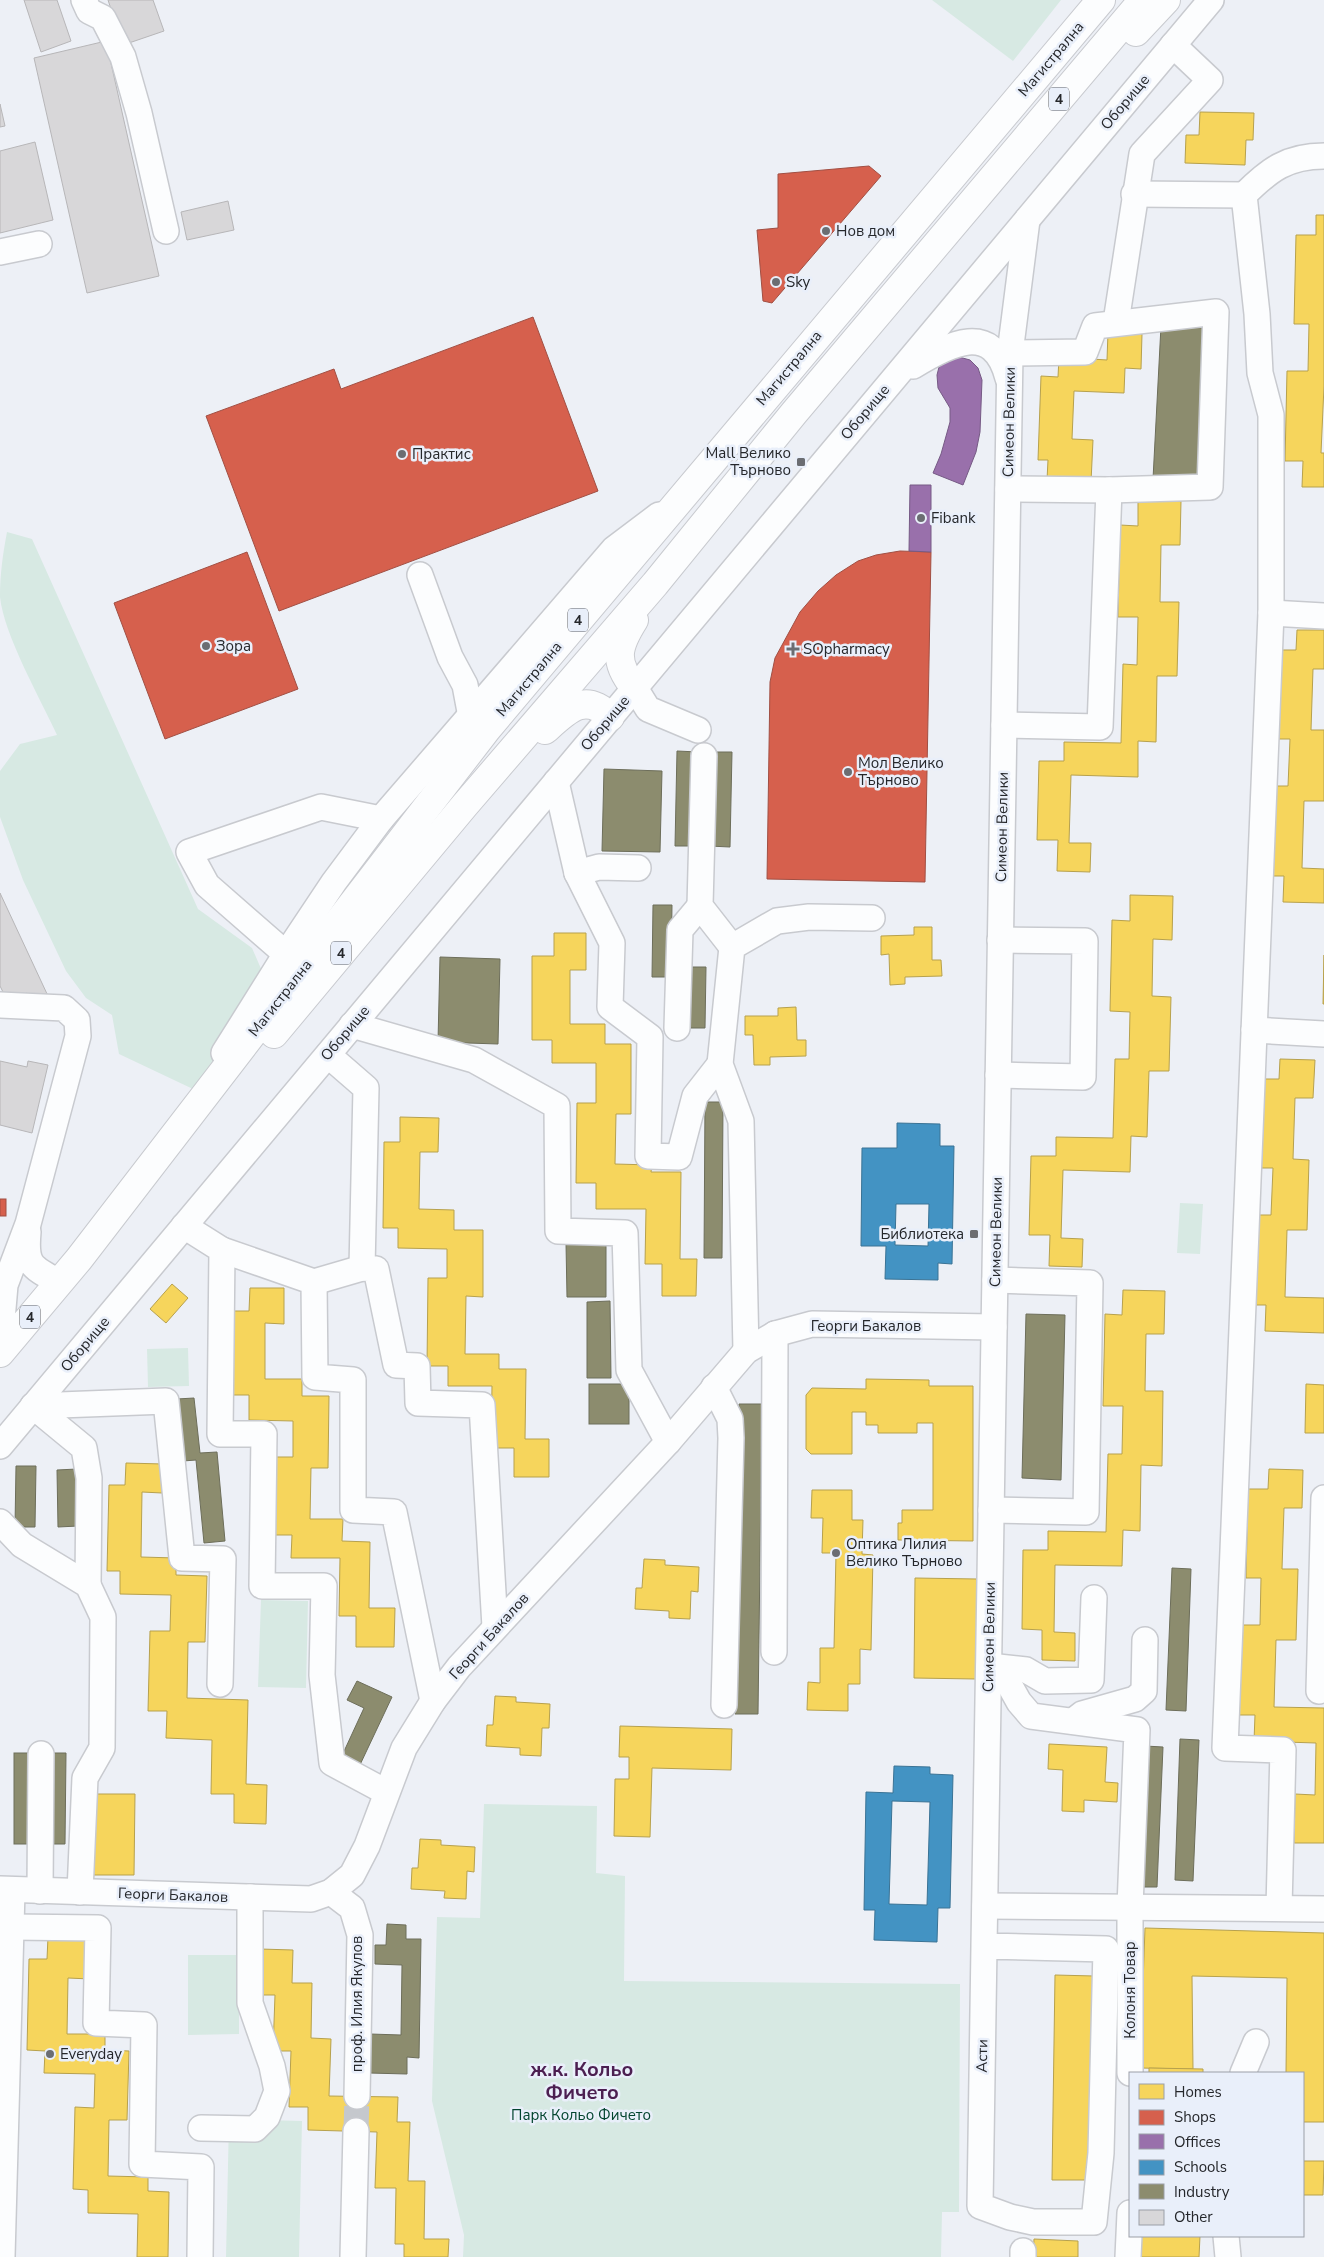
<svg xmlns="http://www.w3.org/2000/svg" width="1324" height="2257" font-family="'Nunito Sans',sans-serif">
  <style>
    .green { fill: #d7e9e3 }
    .homes { fill: #f6d55c; stroke: #b7a14d }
    .shops { fill: #d6604d; stroke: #a14f43 }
    .offices { fill: #9970ab; stroke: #765a85 }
    .schools { fill: #4393c3; stroke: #3a7395; fill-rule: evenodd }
    .industry { fill: #8c8c6e; stroke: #6d6e5a }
    .building { fill: #d8d7d9; stroke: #b7b6b8 }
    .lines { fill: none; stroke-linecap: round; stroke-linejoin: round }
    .minor-tunnel { stroke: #c5c8cd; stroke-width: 25; stroke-dasharray: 25 12; stroke-linecap: butt }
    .minor-casing { stroke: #c8cacf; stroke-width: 28 }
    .major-casing { stroke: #c8cacf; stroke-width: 30 }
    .minor { stroke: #fcfdfe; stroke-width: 25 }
    .major { stroke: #fcfdfe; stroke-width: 28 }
    .poi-dot { fill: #6b6d72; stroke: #e9effa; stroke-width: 2 }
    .labels { text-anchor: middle; stroke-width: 5; stroke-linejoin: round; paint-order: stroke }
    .shield { fill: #e9effa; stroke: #606369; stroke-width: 1 }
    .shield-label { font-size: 14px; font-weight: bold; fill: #25272b }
    .street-label { font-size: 15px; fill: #25272b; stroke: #e9effa }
    .poi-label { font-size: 15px; fill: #25272b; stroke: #e9effa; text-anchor: start }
    .park-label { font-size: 15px; fill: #03452f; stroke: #e9effa }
    .district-label { font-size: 20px; font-weight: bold; fill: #4c1f51; stroke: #e9effa }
  </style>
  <rect width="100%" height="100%" fill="#edf0f6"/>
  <g class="green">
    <polygon points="932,0 1061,0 1013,61"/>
    <path d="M7,532L32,539L198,909L252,948L262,971L260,994L193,1089L119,1054L112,1015L86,998L66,971L23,880L0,817V771L20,744L57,735C40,698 4,635 0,597C0,574 3,553 7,532Z"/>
    <polygon points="1180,1203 1203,1204 1200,1254 1177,1253"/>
    <polygon points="188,1348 189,1386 148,1387 147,1349"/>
    <polygon points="261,1600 308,1601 306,1688 258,1687"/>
    <polygon points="484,1804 597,1806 596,1873 625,1876 624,1981 960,1984 959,2212 942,2212 941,2257 463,2257 464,2235 432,2101 437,1917 480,1918"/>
    <polygon points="188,1955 239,1955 239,2034 188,2035"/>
    <polygon points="229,2119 302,2121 299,2257 226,2257"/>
  </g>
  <g class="homes">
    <polygon points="1200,112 1254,113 1253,140 1246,140 1245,165 1185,163 1186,135 1199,135"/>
    <polygon points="1316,215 1324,215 1324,386 1321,453 1324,453 1324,487 1302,487 1303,461 1285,461 1287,371 1308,371 1309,324 1294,324 1296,235 1316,235"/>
    <polygon points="1108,332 1142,334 1141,369 1125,368 1124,393 1074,391 1072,439 1093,440 1091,482 1047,480 1048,460 1038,460 1041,376 1058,377 1059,357 1107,360"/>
    <polygon points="1138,500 1181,501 1180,545 1161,545 1160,602 1179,602 1177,676 1157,676 1156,742 1138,741 1138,777 1071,775 1069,843 1091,843 1090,872 1057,871 1058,840 1037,840 1039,761 1064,761 1064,742 1121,743 1123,664 1137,665 1138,617 1118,617 1120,525 1138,526"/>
    <polygon points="1297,630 1324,630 1324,669 1313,669 1311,730 1324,730 1324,801 1304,801 1302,868 1324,869 1324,903 1283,902 1284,876 1266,876 1268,786 1288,786 1290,739 1274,739 1277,650 1296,650"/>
    <polygon points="1130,895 1173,896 1172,940 1153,939 1152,996 1171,997 1169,1071 1149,1071 1147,1137 1131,1136 1130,1172 1063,1170 1061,1238 1083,1239 1082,1267 1049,1266 1050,1235 1029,1235 1031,1156 1056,1156 1056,1137 1113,1138 1115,1059 1129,1059 1130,1012 1110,1011 1112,920 1130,921"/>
    <polygon points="914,927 932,927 932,960 941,960 942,976 905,977 905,984 890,985 889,954 881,955 881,936 914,935"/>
    <polygon points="554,933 586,933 586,970 570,970 570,1024 605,1024 605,1044 631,1044 631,1114 616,1114 615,1164 652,1165 651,1172 681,1172 680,1259 697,1259 696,1296 662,1296 662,1264 645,1264 646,1209 596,1209 596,1183 576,1183 577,1103 596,1103 596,1063 552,1063 552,1040 532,1040 532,956 554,956"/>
    <polygon points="1324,955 1324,1004 1323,1004"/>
    <polygon points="796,1007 797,1040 806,1040 806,1056 770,1057 770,1065 754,1065 753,1035 745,1035 745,1016 778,1016 778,1008"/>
    <polygon points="1280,1059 1315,1060 1313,1098 1295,1098 1293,1159 1309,1160 1307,1230 1287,1230 1285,1297 1324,1298 1324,1333 1265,1331 1266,1305 1248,1305 1251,1215 1271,1215 1273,1168 1257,1168 1260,1079 1279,1079"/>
    <polygon points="400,1117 439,1118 438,1152 420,1152 419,1209 454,1210 454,1230 483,1230 483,1297 466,1296 465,1354 499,1354 499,1369 526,1369 525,1439 549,1439 549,1477 514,1477 514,1448 491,1448 492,1386 448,1386 448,1366 427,1366 428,1278 447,1278 447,1249 398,1248 398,1228 383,1228 384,1142 400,1142"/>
    <polygon points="172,1284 188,1298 166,1323 150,1309"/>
    <polygon points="250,1288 284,1288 284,1324 265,1323 265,1379 302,1379 302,1396 329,1396 328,1468 311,1468 310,1519 343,1519 342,1541 370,1542 369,1608 395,1608 394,1647 356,1647 356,1616 339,1616 340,1558 291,1558 292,1535 273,1535 274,1457 293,1457 293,1421 249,1420 249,1395 231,1395 231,1311 249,1311"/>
    <polygon points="1123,1290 1165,1291 1164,1334 1146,1334 1145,1391 1163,1391 1162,1466 1141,1465 1140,1531 1123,1530 1122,1566 1055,1565 1054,1632 1075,1633 1075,1661 1042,1660 1042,1630 1022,1629 1023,1550 1048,1550 1048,1531 1106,1532 1108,1454 1122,1454 1123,1406 1103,1406 1105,1314 1122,1315"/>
    <polygon points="866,1379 929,1380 929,1386 973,1386 973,1541 898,1540 898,1523 902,1523 902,1510 933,1510 933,1423 917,1423 917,1433 878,1433 878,1425 866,1425 866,1412 852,1412 852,1454 811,1454 806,1449 806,1395 812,1388 866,1389"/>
    <polygon points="1306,1384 1324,1385 1324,1433 1305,1433"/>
    <polygon points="126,1463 163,1464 162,1493 142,1492 141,1557 176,1558 176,1575 207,1576 205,1642 188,1642 187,1698 248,1700 246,1784 267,1785 266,1824 234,1823 234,1794 211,1794 212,1740 166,1738 167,1711 148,1711 150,1631 170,1631 171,1595 120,1594 120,1571 107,1571 109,1485 125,1485"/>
    <polygon points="1269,1469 1303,1470 1302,1508 1284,1508 1282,1569 1298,1569 1296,1640 1276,1640 1274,1707 1324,1708 1324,1843 1294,1843 1295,1794 1315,1795 1316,1743 1254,1741 1255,1715 1237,1715 1239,1625 1260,1625 1261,1578 1246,1578 1248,1489 1268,1489"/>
    <polygon points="812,1490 852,1490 852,1520 863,1520 862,1554 873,1555 871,1650 860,1649 860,1684 848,1684 848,1711 807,1710 808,1682 820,1683 820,1648 834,1648 836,1553 822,1553 823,1518 811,1518"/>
    <polygon points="644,1559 665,1560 665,1565 699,1567 698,1592 691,1591 690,1619 669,1618 669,1611 635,1609 636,1588 642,1588"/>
    <polygon points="915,1578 977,1579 976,1679 914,1678"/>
    <polygon points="495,1696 516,1697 516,1702 550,1704 549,1728 542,1728 541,1756 520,1755 520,1748 486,1746 487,1725 493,1725"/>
    <polygon points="620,1726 732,1729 731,1770 652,1768 650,1837 614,1836 615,1779 629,1779 629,1757 619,1757"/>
    <polygon points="1049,1744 1107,1747 1105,1782 1118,1783 1117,1802 1084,1800 1084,1812 1062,1811 1063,1770 1048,1769"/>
    <polygon points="91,1794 135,1794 134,1875 90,1875"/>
    <polygon points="420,1839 441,1840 441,1845 475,1847 474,1872 467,1871 466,1899 444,1898 445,1891 411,1889 412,1868 418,1868"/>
    <polygon points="1145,1928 1324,1933 1324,2122 1303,2122 1303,2159 1303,2073 1286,2073 1287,1978 1192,1976 1193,2069 1140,2068"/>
    <polygon points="48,1937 91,1938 90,1979 68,1978 67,2034 105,2034 105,2050 129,2051 127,2120 109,2120 108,2176 148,2177 148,2191 169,2192 168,2257 137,2257 138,2214 88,2213 88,2190 73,2189 75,2107 94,2108 95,2074 44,2073 45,2051 27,2050 29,1959 47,1959"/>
    <polygon points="260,1949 293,1950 292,1983 312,1983 311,2038 331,2039 329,2096 398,2097 397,2122 410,2122 408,2181 425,2181 424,2239 449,2239 448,2257 404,2257 404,2244 395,2244 396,2188 375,2188 377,2132 308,2130 308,2107 289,2107 291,2051 273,2051 275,1995 259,1995"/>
    <polygon points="1055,1975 1094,1976 1091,2180 1052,2180"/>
    <polygon points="1149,2068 1203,2069 1203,2073 1149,2073"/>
    <polygon points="1303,2161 1324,2161 1323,2195 1303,2195"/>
    <polygon points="1141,2236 1200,2236 1199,2257 1140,2257"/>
    <polygon points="1034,2239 1078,2241 1078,2257 1033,2257"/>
  </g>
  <g class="shops">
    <polygon points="869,166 881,176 772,303 763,301 757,230 778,228 778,174"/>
    <polygon points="533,317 598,491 279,611 206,416 334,369 341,389"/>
    <polygon points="900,551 931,552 925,882 767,879 770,682 775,658 800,612 818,591 836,575 858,561 876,555"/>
    <polygon points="247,552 298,689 165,739 114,603"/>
    <rect x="0" y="1199" width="6" height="17"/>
  </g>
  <g class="offices">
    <polygon points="959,357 970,360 978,368 982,380 980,432 976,452 963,485 933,473 941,454 950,422 950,408 938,388 937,375 939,367 947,361"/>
    <polygon points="910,485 931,485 931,552 909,551"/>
  </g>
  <g class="schools">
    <path d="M897,1123L940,1124V1146H954L952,1264L938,1263V1280L885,1279L886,1246H861L862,1148H897ZM896,1204H929L928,1246L895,1245Z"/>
    <path d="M894,1766L930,1767V1774L953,1775L950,1908H938L937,1942L874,1940L875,1910H864L866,1792L893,1793ZM892,1801L930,1802L927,1905L889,1904Z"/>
  </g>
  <g class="industry">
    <polygon points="1161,326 1205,328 1198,481 1153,479"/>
    <polygon points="677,751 698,752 696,846 675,846"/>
    <polygon points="712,752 732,752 730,847 709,846"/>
    <polygon points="604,769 662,771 660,852 602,851"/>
    <polygon points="653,905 672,905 671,977 652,977"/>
    <polygon points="440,957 500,959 498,1044 438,1042"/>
    <polygon points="686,967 706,967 705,1028 686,1028"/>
    <polygon points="705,1102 723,1102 722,1258 704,1258"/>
    <polygon points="566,1243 606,1243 606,1297 567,1297"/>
    <polygon points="610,1301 611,1378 587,1378 587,1302"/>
    <polygon points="1026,1314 1065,1315 1061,1480 1022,1478"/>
    <rect x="589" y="1384" width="40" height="40"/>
    <polygon points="194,1398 200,1453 217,1452 225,1541 204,1543 196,1460 183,1461 177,1399"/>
    <polygon points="739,1404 762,1404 758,1714 735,1714"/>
    <polygon points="16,1466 36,1466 35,1527 15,1527"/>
    <polygon points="77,1469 78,1526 58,1527 57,1470"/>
    <polygon points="1172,1568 1191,1569 1186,1711 1166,1710"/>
    <polygon points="357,1681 392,1697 358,1769 340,1760 364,1708 347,1700"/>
    <polygon points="1180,1739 1199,1740 1193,1881 1175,1880"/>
    <polygon points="1145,1746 1163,1747 1157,1887 1139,1887"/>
    <rect x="14" y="1753" width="19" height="91"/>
    <polygon points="49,1753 66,1753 65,1844 48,1844"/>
    <polygon points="387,1924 406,1925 406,1939 421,1939 419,2058 407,2057 407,2074 369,2073 370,2034 401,2035 402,1965 375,1964 375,1945 386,1945"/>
  </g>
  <g class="building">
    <polygon points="24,0 57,0 71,41 41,52"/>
    <polygon points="108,0 153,0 164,31 123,45"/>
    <polygon points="106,41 159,276 87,293 34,58"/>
    <polygon points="0,104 5,126 0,127"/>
    <polygon points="35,142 53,220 0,233 0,151"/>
    <polygon points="228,201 234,230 187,240 181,212"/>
    <polygon points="0,893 48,996 31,1004 27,993 8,1002 0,986"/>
    <polygon points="0,1061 27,1067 28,1061 48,1065 32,1133 0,1125"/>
  </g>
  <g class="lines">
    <polyline class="minor-tunnel" points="356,2131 357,2096"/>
    <defs>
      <g id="minor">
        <polyline points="84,0 89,11 103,18 123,57 139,113 166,231"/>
        <polyline points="1134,194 1244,195"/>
        <polyline points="0,252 39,244"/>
        <polyline points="1116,322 1142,154 1210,80 1173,45"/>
        <path d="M913,366C949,344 993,320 1008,378"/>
        <polyline points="1008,489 1109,490 1210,487 1216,312 1095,326 1085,352 1010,353"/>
        <polyline points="420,575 450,657 465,685 471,717"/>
        <polyline points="1271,613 1324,616"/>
        <polyline points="635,688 648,709 698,730"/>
        <polyline points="1004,725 1100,727 1109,490"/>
        <polyline points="704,756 700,906 732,947"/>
        <polyline points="556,782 577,873 612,943 610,1007 650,1037 648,1156 679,1157 695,1096 720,1064"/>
        <polyline points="577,873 599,867 638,868"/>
        <polyline points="286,954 207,885 189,852 321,807 381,819"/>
        <polyline points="0,1005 64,1008 77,1020 78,1036 28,1224 5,1285 2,1320 10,1341"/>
        <polyline points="352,1025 474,1060 557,1106 558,1231 625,1233 629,1370 668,1442"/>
        <polyline points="677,1028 680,930 700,906"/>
        <polyline points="1254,1030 1324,1034"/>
        <polyline points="224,1053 286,954 334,882 381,819 614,549 659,515"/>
        <polyline points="328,1055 366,1088 362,1268 376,1269 396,1365 417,1366 418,1403 482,1405 495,1627"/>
        <polyline points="998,1075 1083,1077 1085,941 1000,940"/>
        <polyline points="184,1226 222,1250 220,1434 264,1434 262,1586 324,1586 322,1675 332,1763 386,1792"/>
        <path d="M28,1232C25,1265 31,1267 59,1282"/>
        <polyline points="222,1250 314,1282 315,1377 353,1380 353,1510 394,1512 433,1701"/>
        <polyline points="314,1282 362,1268"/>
        <polyline points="746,1351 741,1121 720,1064 732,947 777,921 809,917 872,918"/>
        <polyline points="714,1387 730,1419 731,1438 724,1705"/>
        <polyline points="33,1406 166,1401 182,1558 223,1559 220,1684"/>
        <polyline points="33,1406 84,1448 89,1478 88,1585"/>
        <polyline points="0,1446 1211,0"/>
        <polyline points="991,1510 1086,1512 1090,1283 995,1280"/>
        <polyline points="0,1522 22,1545 88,1585 103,1617 102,1748 85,1778 80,1892"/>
        <polyline points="774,1652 775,1334"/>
        <polyline points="989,1666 1026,1670 1045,1681 1091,1680 1094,1598"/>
        <polyline points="1000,1668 1019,1702 1031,1716 1137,1730 1130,1907 1130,2073"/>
        <polyline points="1319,1691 1324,1498"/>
        <polyline points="1073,1721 1082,1714 1135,1699 1144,1691 1145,1640"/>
        <polyline points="0,1889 311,1899 331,1892 352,1875 367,1846 404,1748 433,1701 459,1667 668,1442 746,1351 775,1334 812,1324 994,1327"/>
        <polyline points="40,1891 41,1754"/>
        <polyline points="331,1892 352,1908 360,1935 357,2096"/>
        <polyline points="985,1906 1324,1909"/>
        <path d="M1279,1908L1283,1750L1225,1748L1271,613V415L1260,373L1257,314L1244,195C1269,170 1287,156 1324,156"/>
        <polyline points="11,1927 98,1928 96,2023 144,2025 142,2164 201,2167 200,2257"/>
        <path d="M984,1946L1106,1949L1101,2153L1094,2222H1033L1010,2217L980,2206L984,1946C993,1415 1001,884 1010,353L1027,220"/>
        <polyline points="1243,2073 1256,2042"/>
        <polyline points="201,2128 255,2129 267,2117 277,2091 272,2066 250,2003 250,1897"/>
        <polyline points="1226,2236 1228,2257"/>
        <polyline points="2,2257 12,1890"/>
        <polyline points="353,2257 356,2131"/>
        <polyline points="1023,2257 1023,2251"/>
        <polyline points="1128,2257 1130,2213"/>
      </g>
      <g id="major">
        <polyline points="1136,32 1166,0"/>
        <path d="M634,620C617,647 613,662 635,688"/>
        <path d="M545,730C567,710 585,691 610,717"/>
        <polyline points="274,1034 464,806 655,584 794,413 1143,0"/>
        <polyline points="0,1353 79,1259 487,729 1101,0"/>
      </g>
    </defs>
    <use href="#minor" class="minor-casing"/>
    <use href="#major" class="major-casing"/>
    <use href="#minor" class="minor"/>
    <use href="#major" class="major"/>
  </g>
  <g class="poi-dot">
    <circle cx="826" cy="231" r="5"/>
    <circle cx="776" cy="282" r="5"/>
    <circle cx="402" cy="454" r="5"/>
    <rect x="796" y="457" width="10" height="10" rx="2.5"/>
    <circle cx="921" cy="518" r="5"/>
    <circle cx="206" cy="646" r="5"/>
    <path d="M790.5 641.5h5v5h5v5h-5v5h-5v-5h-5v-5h5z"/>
    <circle cx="848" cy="772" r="5"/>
    <rect x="969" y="1229" width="10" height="10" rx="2.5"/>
    <circle cx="836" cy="1553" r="5"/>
    <circle cx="50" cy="2054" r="5"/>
  </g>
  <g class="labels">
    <g class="shield">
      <rect x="1049" y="87.5" width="20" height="23" rx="4"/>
      <rect x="568" y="608.5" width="20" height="23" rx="4"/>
      <rect x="331" y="941.5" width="20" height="23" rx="4"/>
      <rect x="20" y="1305.5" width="20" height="23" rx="4"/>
    </g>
    <g class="shield-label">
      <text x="1059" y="104">4</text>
      <text x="578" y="625">4</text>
      <text x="341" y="958">4</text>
      <text x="30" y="1322">4</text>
    </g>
    <g class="street-label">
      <text transform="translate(1051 59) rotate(-50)" y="5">Магистрална</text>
      <text transform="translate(1125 102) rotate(-50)" y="5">Оборище</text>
      <text transform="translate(789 368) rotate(-50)" y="5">Магистрална</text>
      <text transform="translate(865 412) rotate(-50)" y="5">Оборище</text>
      <text transform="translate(1009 422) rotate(-89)" y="5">Симеон Велики</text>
      <text transform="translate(529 679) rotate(-50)" y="5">Магистрална</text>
      <text transform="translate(605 723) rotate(-50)" y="5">Оборище</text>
      <text transform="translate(1002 827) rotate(-89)" y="5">Симеон Велики</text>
      <text transform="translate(280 998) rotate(-52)" y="5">Магистрална</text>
      <text transform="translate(345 1033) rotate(-50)" y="5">Оборище</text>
      <text transform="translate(996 1232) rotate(-89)" y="5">Симеон Велики</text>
      <text x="866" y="1331">Георги Бакалов</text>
      <text transform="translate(85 1344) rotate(-50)" y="5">Оборище</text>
      <text transform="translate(489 1636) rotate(-48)" y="5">Георги Бакалов</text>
      <text transform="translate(989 1637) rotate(-89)" y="5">Симеон Велики</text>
      <text transform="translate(173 1895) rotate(2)" y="5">Георги Бакалов</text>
      <text transform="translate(1130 1990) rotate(-90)" y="5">Колоня Товар</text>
      <text transform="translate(357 2004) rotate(-90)" y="5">проф. Илия Якулов</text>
      <text transform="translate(982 2056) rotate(-89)" y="5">Асти</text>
    </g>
    <g class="poi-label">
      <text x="836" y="236">Нов дом</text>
      <text x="786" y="287">Sky</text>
      <text x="791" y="458" text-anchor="end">Mall Велико<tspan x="791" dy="17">Търново</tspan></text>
      <text x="412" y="459">Практис</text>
      <text x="931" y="523">Fibank</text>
      <text x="216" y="651">Зора</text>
      <text x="803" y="654">SOpharmacy</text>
      <text x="858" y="768">Мол Велико<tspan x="858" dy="17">Търново</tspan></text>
      <text x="964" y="1239" text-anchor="end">Библиотека</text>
      <text x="846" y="1549">Оптика Лилия<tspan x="846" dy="17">Велико Търново</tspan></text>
      <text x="60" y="2059">Everyday</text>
    </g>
    <g class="park-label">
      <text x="581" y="2120">Парк Кольо Фичето</text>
    </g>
    <g class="district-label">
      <text x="582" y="2076">ж.к. Кольо<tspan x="582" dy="23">Фичето</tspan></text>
    </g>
  </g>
  <rect x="1129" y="2072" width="175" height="165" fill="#e9effa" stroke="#9b9fa7"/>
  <rect x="1139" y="2084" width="25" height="15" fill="#f6d55c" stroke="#9b9fa7"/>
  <text x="1174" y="2097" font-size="15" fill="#25272b">Homes</text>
  <rect x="1139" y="2110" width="25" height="15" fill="#d6604d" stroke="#9b9fa7"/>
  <text x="1174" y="2122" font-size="15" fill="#25272b">Shops</text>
  <rect x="1139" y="2134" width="25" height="15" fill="#9970ab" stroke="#9b9fa7"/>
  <text x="1174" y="2147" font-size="15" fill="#25272b">Offices</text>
  <rect x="1139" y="2160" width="25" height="15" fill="#4393c3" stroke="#9b9fa7"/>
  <text x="1174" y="2172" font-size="15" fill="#25272b">Schools</text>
  <rect x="1139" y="2184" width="25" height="15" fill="#8c8c6e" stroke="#9b9fa7"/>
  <text x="1174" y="2197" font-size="15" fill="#25272b">Industry</text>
  <rect x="1139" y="2210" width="25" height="15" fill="#d8d7d9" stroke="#9b9fa7"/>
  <text x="1174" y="2222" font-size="15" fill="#25272b">Other</text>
</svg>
